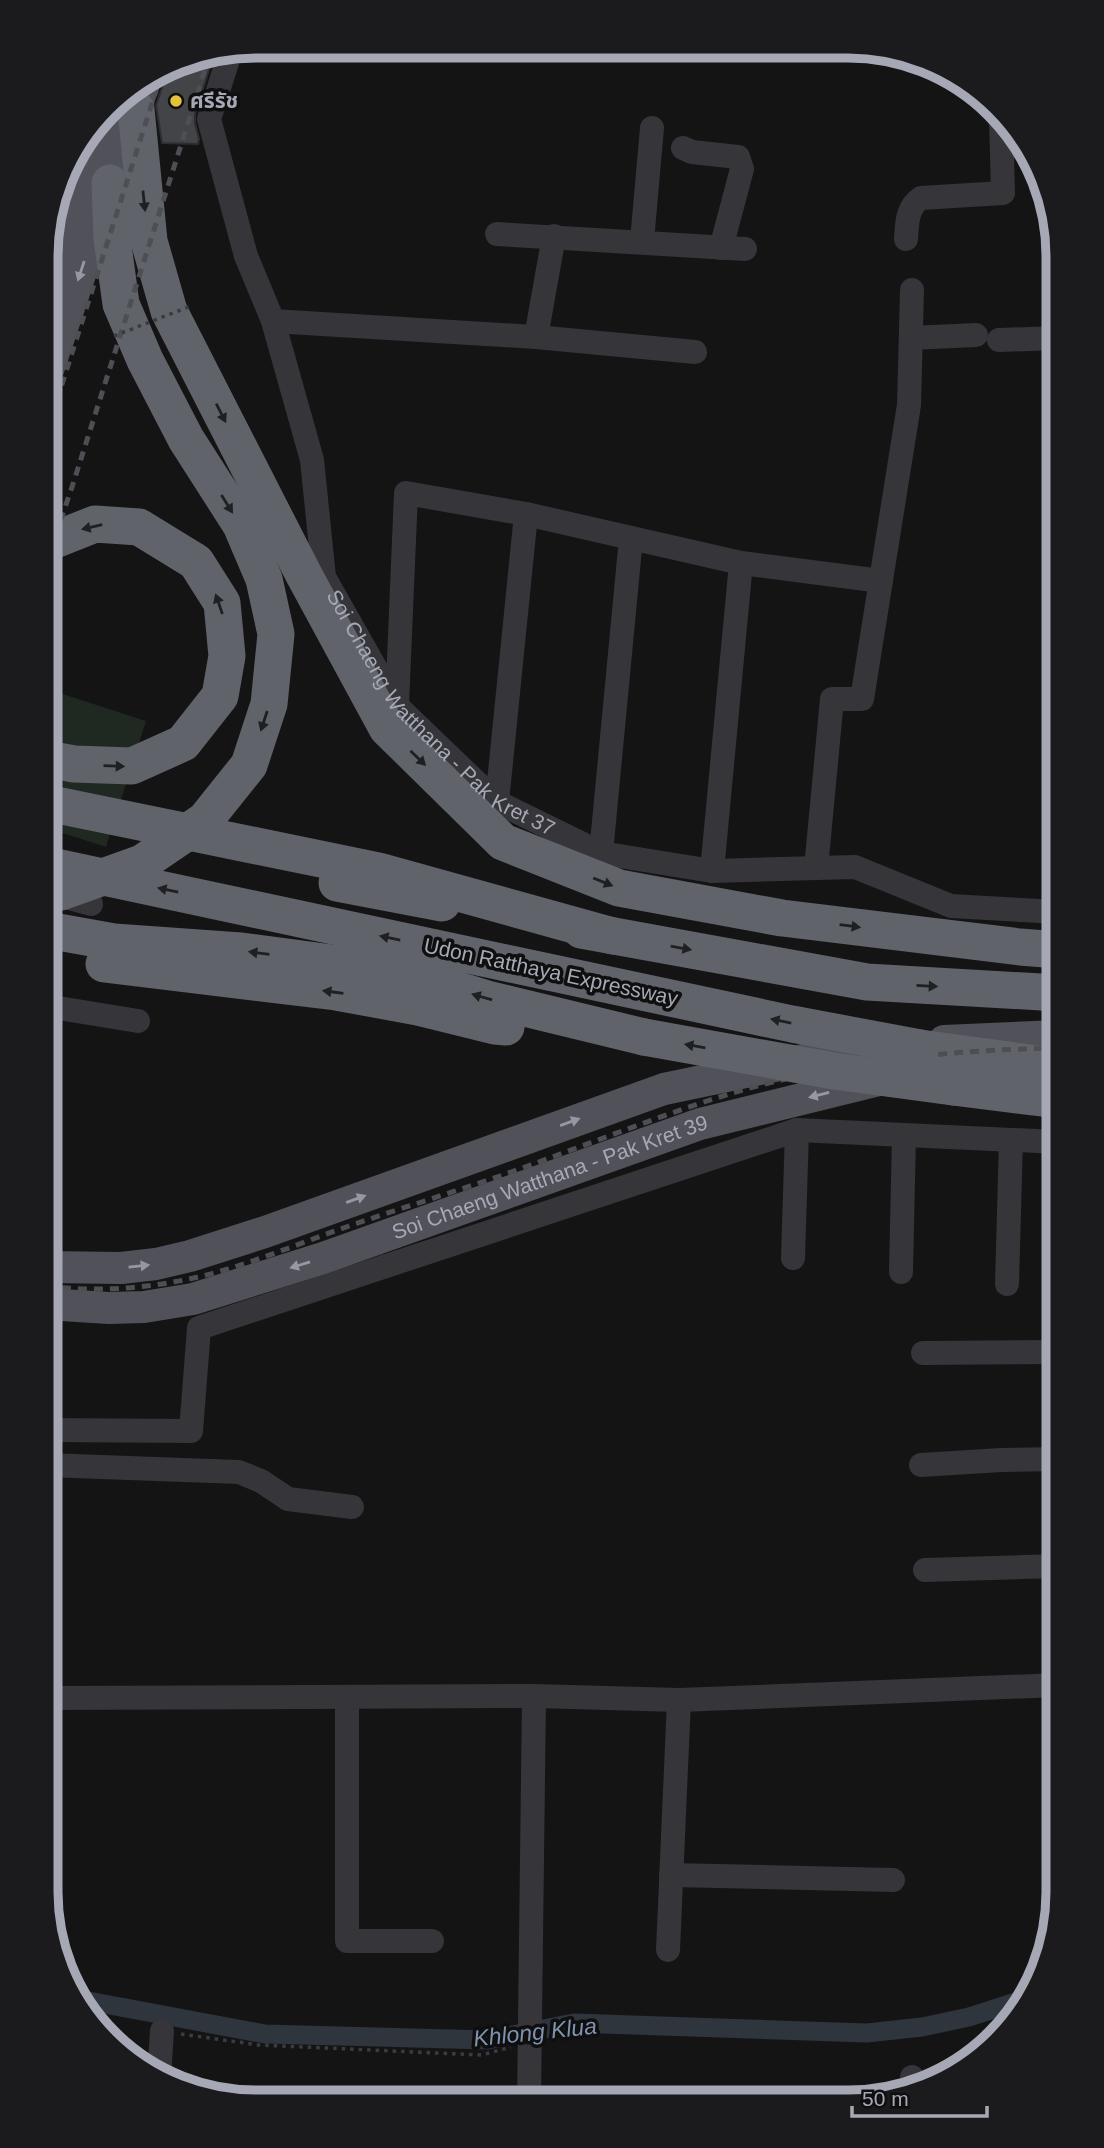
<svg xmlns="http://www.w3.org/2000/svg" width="1104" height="2148" font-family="Helvetica,'Noto Sans Thai',sans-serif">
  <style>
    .green { fill: #202822 }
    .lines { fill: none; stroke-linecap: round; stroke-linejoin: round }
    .canal { stroke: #2e353d; stroke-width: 19 }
    .building { fill: #434448; stroke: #2e2e31; stroke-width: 2 }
    .path { stroke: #3b3c41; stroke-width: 3.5; stroke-dasharray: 3.5 5; stroke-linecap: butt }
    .minor { stroke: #35353a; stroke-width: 24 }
    .major { stroke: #515259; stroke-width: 32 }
    .highway { stroke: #61636b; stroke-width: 37 }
    .rail { stroke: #4e4f55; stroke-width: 5; stroke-dasharray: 9 7; stroke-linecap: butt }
    .path-bridge { stroke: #3b3c41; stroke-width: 3.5; stroke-dasharray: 3.5 5; stroke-linecap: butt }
    .highway-bridge { stroke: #61636b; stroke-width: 37 }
    .oneway { fill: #1f2022 }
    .oneway2 { fill: #9598a3 }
    .poi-dot { fill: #e6c23b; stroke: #0f0f10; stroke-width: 2.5 }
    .labels { text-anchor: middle; stroke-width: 7; stroke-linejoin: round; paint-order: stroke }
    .poi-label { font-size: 21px; font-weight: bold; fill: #a6a9b5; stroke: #0f0f10; text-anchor: start }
    .street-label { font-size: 21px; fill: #a6a9b5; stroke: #0f0f10 }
    .water-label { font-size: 23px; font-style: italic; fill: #7f92ae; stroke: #0f0f10 }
    .rim { fill: none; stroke: #a6a9b5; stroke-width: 9 }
  </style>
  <rect width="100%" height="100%" fill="#141415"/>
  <polygon class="green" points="47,689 146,721 106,847 47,828"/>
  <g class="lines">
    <polyline class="canal" points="83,2000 265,2034 488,2040 574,2023 867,2033 922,2027 969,2017 1028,1998"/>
  </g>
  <polygon class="building" points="214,54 195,114 195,123 199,139 198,144 162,143 156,105 163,85 163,77 160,71 175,61"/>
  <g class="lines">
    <g class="path">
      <polyline points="47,417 54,395"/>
      <polyline points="181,2034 259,2045 482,2055 511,2047"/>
    </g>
    <g class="minor">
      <path id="s1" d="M231,50L209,119L246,256L273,321L312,460L324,577L397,706L497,802L601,853L712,871L855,867L951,906L1058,912"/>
      <polyline points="683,148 692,152 738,157 742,169 721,248"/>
      <polyline points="497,234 745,249"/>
      <path d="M906,239C907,223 907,207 921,198L1003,193L1001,119"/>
      <polyline points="642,241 652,128"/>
      <polyline points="273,321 536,337 695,352"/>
      <polyline points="536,337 554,236"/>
      <polyline points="911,338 976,335"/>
      <polyline points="999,340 1058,338"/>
      <polyline points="397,705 406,493 526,514 741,563 881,581"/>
      <polyline points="497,802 526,514"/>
      <polyline points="601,853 631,538"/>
      <polyline points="816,868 832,699 862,699 909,405 912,290"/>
      <polyline points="712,871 741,563"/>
      <polyline points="54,894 91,904"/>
      <polyline points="46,1006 138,1021"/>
      <polyline points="793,1258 797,1130"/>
      <polyline points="901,1272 904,1135"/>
      <polyline points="1007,1284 1011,1140"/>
      <polyline points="923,1353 1058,1352"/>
      <polyline points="46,1430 191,1431 199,1328 797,1130 1058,1142"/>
      <polyline points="46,1465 239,1472 261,1481 288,1499 352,1507"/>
      <polyline points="921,1465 1001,1460 1058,1459"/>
      <polyline points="925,1570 1058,1566"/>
      <polyline points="347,1697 347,1941 432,1941"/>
      <polyline points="46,1698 534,1696 679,1700 1058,1685"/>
      <polyline points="671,1875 893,1880"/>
      <polyline points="668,1950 679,1700"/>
      <polyline points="159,2077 162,2031"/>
      <polyline points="912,2092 912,2077"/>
      <polyline points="529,2102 534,1696"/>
    </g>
    <g class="major">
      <polyline points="52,291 112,104"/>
      <polyline points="47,373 145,80"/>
      <polyline points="944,1041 1058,1036"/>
      <polyline points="46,1267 121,1268 156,1264 190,1256 265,1232 664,1089 885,1043"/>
      <path id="s2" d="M46,1304L109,1308L144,1307L193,1299L323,1258L700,1124L879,1080"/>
    </g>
    <g class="highway">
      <polyline points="136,109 149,241 169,311 304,575 387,728 503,842 619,888 782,918 1020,947 1058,950"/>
      <polyline points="47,759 74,764 132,766 183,743 220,696 227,656 222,603 196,562 139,527 95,524 47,543"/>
      <polyline points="337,883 442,903"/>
      <polyline points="47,891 61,892 142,863 205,820 249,765 269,704 276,634 264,579 241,525 186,439 145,360 121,304 112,238 110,183"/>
      <polyline points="47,930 114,942 241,951 332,963 422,979 487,999 644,1037"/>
      <polyline points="581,930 867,982 1058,993"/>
      <polyline points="104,964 336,992 418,1007 495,1026 506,1027"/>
      <polyline points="920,1048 1058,1067"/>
      <polyline points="953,1087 1058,1100"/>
    </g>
    <g class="rail">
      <polyline points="47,431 163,69"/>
      <polyline points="47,550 61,519 72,487 210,54"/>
      <path d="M46,1286C108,1294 175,1286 234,1267C273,1255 311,1239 349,1226C399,1209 450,1193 500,1176C568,1152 635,1125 704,1102C818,1064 938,1050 1058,1048"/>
    </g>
    <polyline class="path-bridge" points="114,336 191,306"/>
    <g class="highway-bridge">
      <polyline points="47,803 379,871 613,936"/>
      <polyline points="47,865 792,1024 920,1048"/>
      <polyline points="644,1037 834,1071 953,1087"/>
    </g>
  </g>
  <defs><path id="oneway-solid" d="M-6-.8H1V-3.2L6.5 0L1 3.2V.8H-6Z" transform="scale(1.75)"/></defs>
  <g class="oneway">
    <use href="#oneway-solid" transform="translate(144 201) rotate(84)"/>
    <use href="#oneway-solid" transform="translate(221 413) rotate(63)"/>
    <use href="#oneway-solid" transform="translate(227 504) rotate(58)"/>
    <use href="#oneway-solid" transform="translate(92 527) rotate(167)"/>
    <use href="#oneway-solid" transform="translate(219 604) rotate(-109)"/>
    <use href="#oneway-solid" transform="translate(264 721) rotate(108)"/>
    <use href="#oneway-solid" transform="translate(418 758) rotate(44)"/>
    <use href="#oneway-solid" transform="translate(114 766) rotate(2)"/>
    <use href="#oneway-solid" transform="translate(603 882) rotate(22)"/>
    <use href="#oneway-solid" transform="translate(168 890) rotate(-168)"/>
    <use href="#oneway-solid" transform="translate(850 926) rotate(7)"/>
    <use href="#oneway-solid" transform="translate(390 938) rotate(-168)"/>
    <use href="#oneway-solid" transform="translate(681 948) rotate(10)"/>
    <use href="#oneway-solid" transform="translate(259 953) rotate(-173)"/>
    <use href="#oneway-solid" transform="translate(927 986) rotate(3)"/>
    <use href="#oneway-solid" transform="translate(333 992) rotate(-172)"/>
    <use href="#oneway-solid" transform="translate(482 997) rotate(-164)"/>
    <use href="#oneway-solid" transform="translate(781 1021) rotate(-168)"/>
    <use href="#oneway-solid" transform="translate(695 1046) rotate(-170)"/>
  </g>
  <g class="oneway2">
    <use href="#oneway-solid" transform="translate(81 271) rotate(108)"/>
    <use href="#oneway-solid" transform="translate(819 1095) rotate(166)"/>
    <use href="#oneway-solid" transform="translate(570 1122) rotate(-20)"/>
    <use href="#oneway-solid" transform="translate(356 1199) rotate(-20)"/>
    <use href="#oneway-solid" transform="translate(300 1265) rotate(163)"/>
    <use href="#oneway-solid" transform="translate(139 1266) rotate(-6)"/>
  </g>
  <circle class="poi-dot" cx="176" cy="101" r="7"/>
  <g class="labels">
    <g class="poi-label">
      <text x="190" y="108">ศรีรัช</text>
    </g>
    <g class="street-label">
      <text dy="7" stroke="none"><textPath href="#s1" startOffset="730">Soi Chaeng Watthana - Pak Kret 37</textPath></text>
      <text transform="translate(551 972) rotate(12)" y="7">Udon Ratthaya Expressway</text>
      <text dy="7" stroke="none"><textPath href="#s2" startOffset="525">Soi Chaeng Watthana - Pak Kret 39</textPath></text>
    </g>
    <g class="water-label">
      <text transform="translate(535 2032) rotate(-6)" y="8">Khlong Klua</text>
    </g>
  </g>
  <path d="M0 0H1104V2148H0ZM256 58H848A198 198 0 0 1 1046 256V1892A198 198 0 0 1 848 2090H256A198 198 0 0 1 58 1892V256A198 198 0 0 1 256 58Z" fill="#1b1b1d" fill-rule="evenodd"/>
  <path class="rim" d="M256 58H848A198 198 0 0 1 1046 256V1892A198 198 0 0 1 848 2090H256A198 198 0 0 1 58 1892V256A198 198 0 0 1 256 58Z"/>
  <path d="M852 2106v10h135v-10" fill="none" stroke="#a6a9b5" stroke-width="3.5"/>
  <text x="862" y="2106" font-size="21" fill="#a6a9b5" stroke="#0f0f10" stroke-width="5" paint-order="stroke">50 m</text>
</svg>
